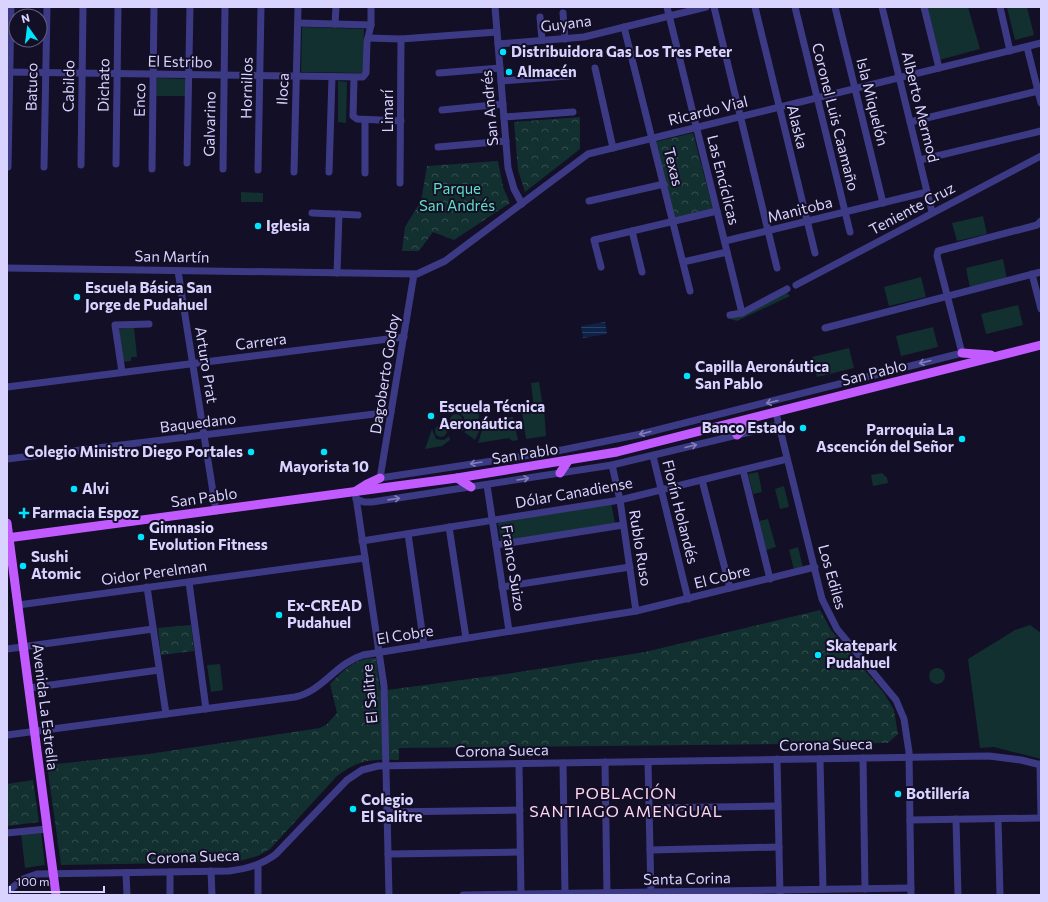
<svg xmlns="http://www.w3.org/2000/svg" width="1048" height="902" font-family="Commissioner,sans-serif">
  <style>
    .green { fill: #12302f }
    .park { fill: url(#park-crowns) }
    .water { fill: url(#water-rules) }
    .lines { fill: none; stroke-linecap: round; stroke-linejoin: round }
    .minor { stroke: #3d3a85; stroke-width: 7 }
    .major { stroke: #c25bff; stroke-width: 9 }
    .oneway { stroke: #837fbc }
    .poi-dot { fill: #00e5ff; stroke: #130f26; stroke-width: 1.5 }
    .labels { text-anchor: middle; stroke-width: 4; stroke-linejoin: round; paint-order: stroke }
    .street-label { font-size: 15px; fill: #d9d4ff; stroke: #130f26 }
    .poi-label { font-size: 15px; font-weight: bold; fill: #d9d4ff; stroke: #130f26; text-anchor: start }
    .park-label { font-size: 15px; fill: #5fe0c0; stroke: #130f26 }
    .neighbourhood-label { font-size: 16px; letter-spacing: 1px; fill: #ffd6f0; stroke: #130f26 }
  </style>
  <defs>
    <pattern id="park-crowns" width="20" height="18" patternUnits="userSpaceOnUse"><rect width="20" height="18" fill="#12302f"/><path d="M2 6a3 3 0 1 1 6 0M12 15a3 3 0 1 1 6 0" fill="none" stroke="#344d4e"/></pattern>
    <pattern id="water-rules" width="6" height="5" patternUnits="userSpaceOnUse"><rect width="6" height="5" fill="#0c2248"/><path d="M0 2.5h6" fill="none" stroke="#2f4163"/></pattern>
  </defs>
  <rect width="100%" height="100%" fill="#130f26"/>
  <g class="green">
    <polygon points="926,7 968,7 980,49 939,60"/>
    <polygon points="1027,7 1034,35 1015,40 1007,8"/>
    <polygon points="302,27 364,29 363,73 301,72"/>
    <polygon points="157,78 185,79 185,96 156,96"/>
    <polygon points="338,81 347,82 346,123 338,122"/>
    <polygon points="241,192 263,193 263,202 241,202"/>
    <polygon points="983,216 987,234 957,241 952,223"/>
    <polygon points="1003,259 1007,279 970,288 966,268"/>
    <polygon points="921,277 926,297 889,306 884,287"/>
    <polygon points="786,292 790,296 737,321 727,318 728,313 742,313"/>
    <polygon points="1018,305 1023,325 986,334 981,314"/>
    <polygon points="134,327 137,357 131,357 131,361 123,362 119,329"/>
    <polygon points="933,327 938,347 901,356 896,336"/>
    <polygon points="849,348 854,368 817,377 812,357"/>
    <polygon points="539,382 543,407 534,409 531,383"/>
    <polygon points="544,408 546,436 526,439 522,412"/>
    <polygon points="478,409 479,418 463,431 458,428 464,421 464,417 459,412"/>
    <circle cx="456" cy="420" r="6"/>
    <polygon points="513,417 518,440 512,441 509,438 478,443 485,421"/>
    <polygon points="482,419 484,421 475,440 464,432"/>
    <circle cx="441" cy="431" r="6"/>
    <polygon points="432,429 436,439 444,440 449,436 450,440 442,446 425,449"/>
    <polygon points="758,472 762,492 753,494 748,474"/>
    <polygon points="882,473 887,478 888,483 873,486 871,475"/>
    <polygon points="784,486 789,507 780,509 775,489"/>
    <polygon points="611,503 615,523 501,542 498,523"/>
    <polygon points="768,519 776,547 766,550 759,521"/>
    <polygon points="798,547 803,568 794,570 789,550"/>
    <polygon points="1030,625 1041,633 1041,759 994,747 980,748 968,659 1015,630"/>
    <polygon points="220,664 223,690 211,692 207,665"/>
    <circle cx="937" cy="676" r="8"/>
    <polygon points="41,832 45,865 25,868 21,834"/>
  </g>
  <g class="park">
    <polygon points="580,117 580,149 525,192 518,170 514,122"/>
    <polygon points="693,133 713,209 674,218 655,142"/>
    <polygon points="498,161 503,187 510,203 454,240 433,232 419,251 402,251 405,227 421,201 427,166"/>
    <path d="M820,610L831,630L884,693L894,710L898,734L888,743L399,748V760C371,759 360,759 337,776L270,849L258,856L236,862L61,865L47,765L149,754L320,728L327,724L337,713L330,684C344,670 356,657 376,658L380,691L513,673L645,652Z"/>
    <polygon points="191,625 194,651 161,655 158,628"/>
    <polygon points="33,780 39,822 7,826 7,784"/>
  </g>
  <polygon class="water" points="605,322 607,334 583,338 581,326"/>
  <g class="lines">
    <g class="minor">
      <polyline points="495,7 508,168 514,189 522,204"/>
      <polyline points="667,7 742,313"/>
      <polyline points="714,7 777,268"/>
      <polyline points="755,7 815,253"/>
      <polyline points="795,7 850,232"/>
      <polyline points="835,7 883,203"/>
      <polyline points="882,7 932,212"/>
      <polyline points="924,7 939,68"/>
      <polyline points="1000,7 1010,51"/>
      <polyline points="563,13 565,39"/>
      <polyline points="540,17 542,40"/>
      <polyline points="298,23 371,25"/>
      <polyline points="335,24 336,7"/>
      <polyline points="624,27 690,291"/>
      <polyline points="368,38 401,39 497,32"/>
      <polyline points="498,44 584,37 706,7"/>
      <polyline points="1027,47 1041,103"/>
      <polyline points="595,68 613,148"/>
      <polyline points="7,72 363,77 366,73 367,42 371,25 371,7"/>
      <polyline points="439,73 500,68"/>
      <polyline points="354,78 353,116 357,119 401,121"/>
      <polyline points="501,81 568,76"/>
      <polyline points="442,110 503,104"/>
      <polyline points="504,117 573,112"/>
      <polyline points="910,122 1038,91"/>
      <polyline points="438,147 506,141"/>
      <polyline points="920,160 1041,131"/>
      <polyline points="187,163 190,7"/>
      <polyline points="116,164 118,7"/>
      <polyline points="81,165 83,7"/>
      <polyline points="8,167 11,7"/>
      <polyline points="44,167 47,7"/>
      <polyline points="152,169 154,7"/>
      <polyline points="223,169 225,7"/>
      <polyline points="258,170 261,7"/>
      <polyline points="294,172 298,7"/>
      <polyline points="329,172 332,77"/>
      <polyline points="365,173 365,121"/>
      <polyline points="400,183 401,39"/>
      <polyline points="589,201 664,184"/>
      <polyline points="312,213 358,215"/>
      <polyline points="632,231 642,272"/>
      <polyline points="725,241 927,192"/>
      <polyline points="683,262 727,252"/>
      <polyline points="601,267 594,240 717,211"/>
      <polyline points="7,268 417,274 445,261 588,154 1041,43"/>
      <polyline points="178,271 216,511"/>
      <polyline points="337,273 339,214"/>
      <polyline points="414,274 380,478 557,451 641,434 962,353 937,256 938,251 1037,225 1041,221"/>
      <polyline points="1032,274 1041,309"/>
      <polyline points="796,285 1041,156"/>
      <polyline points="730,315 742,313 787,289"/>
      <polyline points="825,328 1041,272"/>
      <polyline points="122,372 115,325 149,324"/>
      <polyline points="7,387 404,337"/>
      <polyline points="776,413 822,599 837,629 896,700 904,719 909,752 911,895"/>
      <polyline points="653,456 688,599"/>
      <polyline points="7,459 391,412"/>
      <polyline points="612,465 620,500 636,611"/>
      <polyline points="743,470 770,579"/>
      <polyline points="702,480 730,588"/>
      <polyline points="487,485 509,631"/>
      <polyline points="356,497 384,686 389,895"/>
      <polyline points="356,499 364,502 372,502 612,465 779,425"/>
      <polyline points="449,527 466,638"/>
      <polyline points="408,534 424,645"/>
      <polyline points="362,541 620,500 787,459"/>
      <polyline points="496,545 623,525"/>
      <polyline points="189,582 206,709"/>
      <polyline points="147,587 166,714"/>
      <polyline points="502,587 630,567"/>
      <polyline points="18,605 365,558"/>
      <polyline points="7,649 153,629"/>
      <polyline points="29,688 159,670"/>
      <path d="M7,735L295,697C323,691 336,663 363,655L636,611L815,567"/>
      <polyline points="863,758 865,889"/>
      <polyline points="777,759 780,895"/>
      <polyline points="820,759 823,889"/>
      <polyline points="605,762 607,893"/>
      <polyline points="648,762 651,895"/>
      <polyline points="563,763 565,893"/>
      <polyline points="519,764 521,895"/>
      <polyline points="1040,764 1041,816"/>
      <polyline points="649,808 778,806"/>
      <polyline points="387,812 520,810"/>
      <polyline points="956,819 958,895"/>
      <polyline points="998,819 1000,895"/>
      <polyline points="910,820 1041,818"/>
      <polyline points="7,833 47,829"/>
      <polyline points="650,850 779,847"/>
      <polyline points="388,854 520,852"/>
      <polyline points="258,865 258,895"/>
      <polyline points="211,871 212,895"/>
      <polyline points="170,872 170,895"/>
      <polyline points="126,873 127,895"/>
      <path d="M7,892L23,879L37,874L229,871C246,869 262,865 276,854L347,780L362,770L378,766L989,756L1021,760L1041,765"/>
      <polyline points="463,895 911,888"/>
    </g>
    <g class="major">
      <polyline points="962,353 991,355"/>
      <polyline points="737,435 753,419"/>
      <polyline points="560,473 568,461"/>
      <polyline points="457,478 471,487"/>
      <polyline points="356,491 367,484 380,478"/>
      <polyline points="7,523 56,895"/>
      <polyline points="7,538 457,478 617,452 1041,345"/>
    </g>
  </g>
  <defs><path id="oneway-shaft" d="M-6 0H5M1.5-3L5.5 0L1.5 3" fill="none" stroke-width="1.6" stroke-linecap="round" stroke-linejoin="round"/></defs>
  <g class="oneway">
    <use href="#oneway-shaft" transform="translate(925 362) rotate(166)"/>
    <use href="#oneway-shaft" transform="translate(772 402) rotate(166)"/>
    <use href="#oneway-shaft" transform="translate(645 433) rotate(166)"/>
    <use href="#oneway-shaft" transform="translate(691 446) rotate(-14)"/>
    <use href="#oneway-shaft" transform="translate(476 463) rotate(171)"/>
    <use href="#oneway-shaft" transform="translate(523 479) rotate(-9)"/>
    <use href="#oneway-shaft" transform="translate(394 499) rotate(-8)"/>
  </g>
  <g class="poi-dot">
    <circle cx="503" cy="52" r="4"/>
    <circle cx="509" cy="72" r="4"/>
    <circle cx="258" cy="226" r="4"/>
    <circle cx="77" cy="297" r="4"/>
    <circle cx="687" cy="376" r="4"/>
    <circle cx="431" cy="416" r="4"/>
    <circle cx="803" cy="428" r="4"/>
    <circle cx="962" cy="439" r="4"/>
    <circle cx="251" cy="452" r="4"/>
    <circle cx="324" cy="452" r="4"/>
    <circle cx="74" cy="489" r="4"/>
    <path d="M22 507h4v4h4v4h-4v4h-4v-4h-4v-4h4z"/>
    <circle cx="141" cy="537" r="4"/>
    <circle cx="23" cy="566" r="4"/>
    <circle cx="279" cy="615" r="4"/>
    <circle cx="818" cy="655" r="4"/>
    <circle cx="898" cy="794" r="4"/>
    <circle cx="353" cy="809" r="4"/>
  </g>
  <g class="labels">
    <g class="street-label">
      <text transform="translate(566 24) rotate(-7)" y="5">Guyana</text>
      <text transform="translate(180 62) rotate(1)" y="5">El Estribo</text>
      <text transform="translate(104 85) rotate(-89)" y="5">Dichato</text>
      <text transform="translate(69 86) rotate(-89)" y="5">Cabildo</text>
      <text transform="translate(32 87) rotate(-89)" y="5">Batuco</text>
      <text transform="translate(247 88) rotate(-89)" y="5">Hornillos</text>
      <text transform="translate(283 89) rotate(-87)" y="5">Iloca</text>
      <text transform="translate(140 100) rotate(-89)" y="5">Enco</text>
      <text transform="translate(872 102) rotate(76)" y="5">Isla Miquelón</text>
      <text transform="translate(920 107) rotate(76)" y="5">Alberto Mermod</text>
      <text transform="translate(490 108) rotate(-95)" y="5">San Andrés</text>
      <text transform="translate(388 111) rotate(-90)" y="5">Limarí</text>
      <text transform="translate(708 111) rotate(-14)" y="5">Ricardo Vial</text>
      <text transform="translate(835 117) rotate(76)" y="5">Coronel Luis Caamaño</text>
      <text transform="translate(210 124) rotate(-89)" y="5">Galvarino</text>
      <text transform="translate(797 127) rotate(76)" y="5">Alaska</text>
      <text transform="translate(673 167) rotate(76)" y="5">Texas</text>
      <text transform="translate(723 180) rotate(76)" y="5">Las Encíclicas</text>
      <text transform="translate(912 209) rotate(-28)" y="5">Teniente Cruz</text>
      <text transform="translate(800 210) rotate(-14)" y="5">Manitoba</text>
      <text transform="translate(172 257) rotate(1)" y="5">San Martín</text>
      <text transform="translate(261 342) rotate(-7)" y="5">Carrera</text>
      <text transform="translate(206 365) rotate(81)" y="5">Arturo Prat</text>
      <text transform="translate(874 373) rotate(-14)" y="5">San Pablo</text>
      <text transform="translate(385 374) rotate(-81)" y="5">Dagoberto Godoy</text>
      <text transform="translate(198 423) rotate(-7)" y="5">Baquedano</text>
      <text transform="translate(525 454) rotate(-9)" y="5">San Pablo</text>
      <text transform="translate(574 493) rotate(-10)" y="5">Dólar Canadiense</text>
      <text transform="translate(204 498) rotate(-8)" y="5">San Pablo</text>
      <text transform="translate(680 512) rotate(76)" y="5">Florín Holandés</text>
      <text transform="translate(640 548) rotate(81)" y="5">Rublo Ruso</text>
      <text transform="translate(513 568) rotate(81)" y="5">Franco Suizo</text>
      <text transform="translate(154 573) rotate(-8)" y="5">Oidor Perelman</text>
      <text transform="translate(722 577) rotate(-14)" y="5">El Cobre</text>
      <text transform="translate(832 577) rotate(74)" y="5">Los Ediles</text>
      <text transform="translate(405 635) rotate(-9)" y="5">El Cobre</text>
      <text transform="translate(370 694) rotate(-95)" y="5">El Salitre</text>
      <text transform="translate(45 707) rotate(83)" y="5">Avenida La Estrella</text>
      <text transform="translate(826 745) rotate(-1)" y="5">Corona Sueca</text>
      <text transform="translate(502 751) rotate(-1)" y="5">Corona Sueca</text>
      <text transform="translate(193 857) rotate(-2)" y="5">Corona Sueca</text>
      <text transform="translate(687 879) rotate(-1)" y="5">Santa Corina</text>
    </g>
    <g class="poi-label">
      <text x="511" y="57">Distribuidora Gas Los Tres Peter</text>
      <text x="517" y="77">Almacén</text>
      <text x="266" y="231">Iglesia</text>
      <text x="85" y="293">Escuela Básica San<tspan x="85" dy="17">Jorge de Pudahuel</tspan></text>
      <text x="695" y="372">Capilla Aeronáutica<tspan x="695" dy="17">San Pablo</tspan></text>
      <text x="439" y="412">Escuela Técnica<tspan x="439" dy="17">Aeronáutica</tspan></text>
      <text x="795" y="433" text-anchor="end">Banco Estado</text>
      <text x="954" y="435" text-anchor="end">Parroquia La<tspan x="954" dy="17">Ascención del Señor</tspan></text>
      <text x="243" y="457" text-anchor="end">Colegio Ministro Diego Portales</text>
      <text x="324" y="472" text-anchor="middle">Mayorista 10</text>
      <text x="82" y="494">Alvi</text>
      <text x="32" y="518">Farmacia Espoz</text>
      <text x="149" y="533">Gimnasio<tspan x="149" dy="17">Evolution Fitness</tspan></text>
      <text x="31" y="562">Sushi<tspan x="31" dy="17">Atomic</tspan></text>
      <text x="287" y="611">Ex-CREAD<tspan x="287" dy="17">Pudahuel</tspan></text>
      <text x="826" y="651">Skatepark<tspan x="826" dy="17">Pudahuel</tspan></text>
      <text x="906" y="799">Botillería</text>
      <text x="361" y="805">Colegio<tspan x="361" dy="17">El Salitre</tspan></text>
    </g>
    <g class="park-label">
      <text x="457" y="194">Parque<tspan x="457" dy="17">San Andrés</tspan></text>
    </g>
    <g class="neighbourhood-label">
      <text x="626" y="799">POBLACIÓN<tspan x="626" dy="18">SANTIAGO AMENGUAL</tspan></text>
    </g>
  </g>
  <rect width="1048" height="902" fill="none" stroke="#d9d4ff" stroke-width="16"/>
  <g transform="translate(28 28) rotate(346)"><circle r="19" fill="#130f26" stroke="#625e7d"/>
  <path d="M0-3L7 15L0 10L-7 15Z" fill="#00e5ff"/>
  <text y="-6" font-size="11" font-weight="bold" text-anchor="middle" fill="#d9d4ff">N</text>
  </g>
  <path d="M10 886v6h94v-6" fill="none" stroke="#d9d4ff" stroke-width="2"/>
  <text x="16" y="886" font-size="12" fill="#d9d4ff" stroke="#130f26" stroke-width="3" paint-order="stroke">100 m</text>
</svg>
